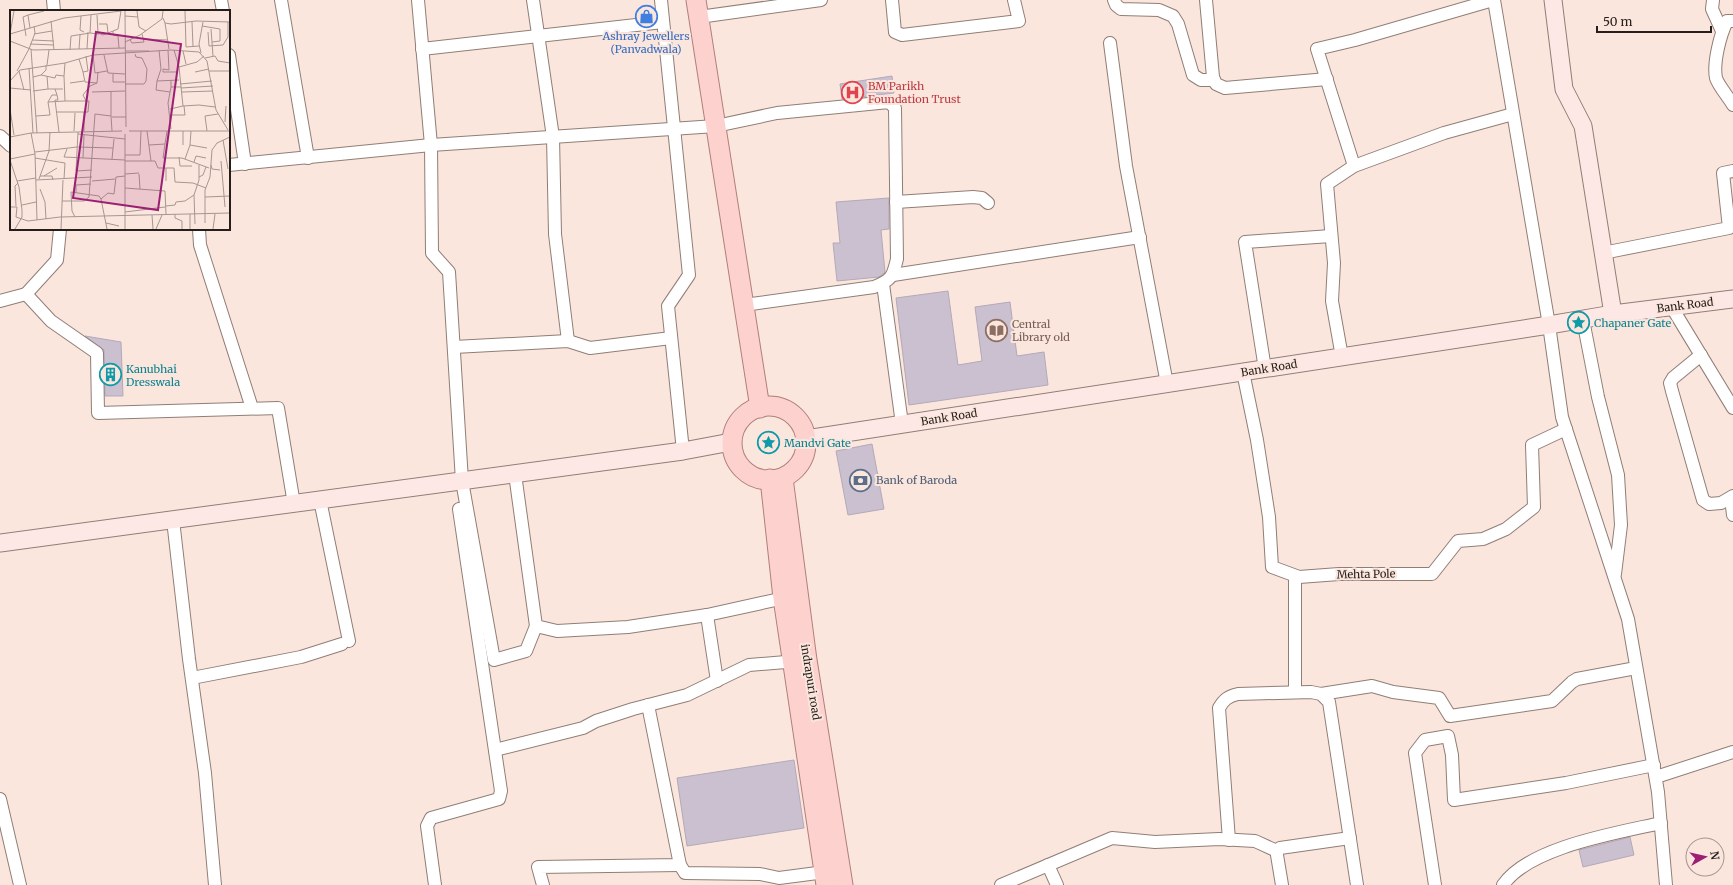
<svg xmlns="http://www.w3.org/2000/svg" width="1733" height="885" font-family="Merriweather,serif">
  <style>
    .building { fill: #cac0d0; stroke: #b3a9b9 }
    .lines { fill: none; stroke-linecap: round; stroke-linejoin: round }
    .street-casing { stroke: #907e76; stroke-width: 14 }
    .secondary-casing { stroke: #907e76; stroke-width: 19 }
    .primary-casing { stroke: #b07f7a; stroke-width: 21 }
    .street { stroke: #fff; stroke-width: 12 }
    .secondary { stroke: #fee8e6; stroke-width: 17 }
    .primary { stroke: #fdd1ce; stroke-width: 19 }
    .labels { text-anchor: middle; stroke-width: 4; stroke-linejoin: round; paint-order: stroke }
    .shop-label { font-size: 11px; fill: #366cbe; stroke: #fbe6de }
    .health-label { font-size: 11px; fill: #be3a42; stroke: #fbe6de; text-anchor: start }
    .street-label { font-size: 11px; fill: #261e1b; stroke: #fbe6de }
    .culture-label { font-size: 11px; fill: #0d838f; stroke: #fbe6de; text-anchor: start }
    .education-label { font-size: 11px; fill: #785e54; stroke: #fbe6de; text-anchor: start }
    .service-label { font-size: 11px; fill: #4e5e75; stroke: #fbe6de; text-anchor: start }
    .inset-road { fill: none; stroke: #a69690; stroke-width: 1 }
    .view { fill: #9d1f73; fill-opacity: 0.15; stroke: #9d1f73; stroke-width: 2 }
    .inset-edge { fill: none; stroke: #261e1b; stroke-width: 2 }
  </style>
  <rect width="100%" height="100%" fill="#fbe6de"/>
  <g class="building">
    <polygon points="892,76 894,93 842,99 840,84"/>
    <polygon points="889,198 889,229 881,230 885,272 879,277 837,281 833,243 840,243 836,202"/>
    <polygon points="948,291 958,365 982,361 975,307 1010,302 1017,356 1044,352 1048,385 909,405 896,298"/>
    <polygon points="85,336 121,342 123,396 105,396 104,350"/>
    <polygon points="872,444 884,509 848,515 836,451"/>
    <polygon points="794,760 804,828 687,846 677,778"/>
    <polygon points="1630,837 1634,855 1583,867 1579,850"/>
  </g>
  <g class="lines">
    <defs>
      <g id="street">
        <polyline points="53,0 54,11"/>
        <polyline points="221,0 223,11"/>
        <polyline points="281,0 308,158"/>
        <polyline points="418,0 431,145 432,253 449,272 462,481 494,660 526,651 536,626"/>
        <polyline points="533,0 553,137 555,234 568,341"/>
        <polyline points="661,0 689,275 668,306 683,451"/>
        <polyline points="892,0 895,32 902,35 1019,21 1014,0"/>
        <polyline points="1114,0 1116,5 1121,9 1159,10 1173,16 1178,24 1193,75 1201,80 1214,80"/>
        <polyline points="1206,0 1213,77 1216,84 1225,88 1327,79"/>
        <polyline points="1494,0 1549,325 1562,417 1628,619 1658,792 1666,885"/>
        <polyline points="1713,0 1712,9 1722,31"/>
        <polyline points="699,17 821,0"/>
        <path d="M1733,21H1727C1720,35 1713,63 1716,78C1718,85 1729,98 1733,105"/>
        <polyline points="1110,43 1126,166 1167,384"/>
        <polyline points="422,49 663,22"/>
        <polyline points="229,55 245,164"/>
        <polyline points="0,136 11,146"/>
        <path d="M229,165L431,145L716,126L777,113L889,102L895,108L897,259C893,276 892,280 874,287L744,305"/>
        <polyline points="1354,166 1317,49 1355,40 1493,0"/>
        <polyline points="896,202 973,197 982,198 988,203"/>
        <polyline points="199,229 200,245 252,408"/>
        <polyline points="1603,253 1729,228 1723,173 1733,171"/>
        <polyline points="893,275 1140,237"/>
        <polyline points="883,284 902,424"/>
        <polyline points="26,294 57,260 60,229"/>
        <polyline points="0,301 26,294 51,321 97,353 98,413 278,408 294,504"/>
        <polyline points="1671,306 1733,408"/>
        <polyline points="1583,320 1598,397 1618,475 1621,525 1615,574"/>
        <polyline points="454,347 568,341 590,348 671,338"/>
        <polyline points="1701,355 1673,378 1670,383 1672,391 1703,500 1709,504 1721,503 1733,496"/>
        <polyline points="1342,357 1332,301 1334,263 1327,184 1354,166 1444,133 1513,114"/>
        <polyline points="1265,369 1245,242 1331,236"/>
        <polyline points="1243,372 1257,440 1269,517 1272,567 1299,577 1339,574 1432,574 1458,541 1483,539 1506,529 1534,507 1532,445 1566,429"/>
        <polyline points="515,474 536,626 557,631 628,627 707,615 789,597"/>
        <polyline points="1731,498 1733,515"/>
        <polyline points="320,500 349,641"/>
        <polyline points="173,520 189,659 205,773 215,885"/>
        <polyline points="1295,576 1295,692"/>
        <polyline points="707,615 717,681"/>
        <polyline points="192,678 301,657 342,644"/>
        <polyline points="1321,694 1372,686 1393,692 1439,698 1450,716 1552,701 1572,682 1577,679 1636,668"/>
        <polyline points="495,750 583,728 596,721 633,709 687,695 749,665 798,661"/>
        <polyline points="1656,777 1733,752"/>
        <polyline points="0,799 20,885"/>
        <path d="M1229,840L1219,708C1224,699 1229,696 1238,694L1311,692L1321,694L1329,702L1357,885"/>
        <polyline points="680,865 685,873 760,874 779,878 825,872"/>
        <polyline points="1048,865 1057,885"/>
        <polyline points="435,885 427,826 431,818 499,799 501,791 459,509"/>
        <polyline points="543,885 538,867 680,865 648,705"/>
        <polyline points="1001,885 1112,838 1155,842 1219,839 1255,841 1277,851"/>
        <polyline points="1282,885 1277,855 1277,851 1280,848 1350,838"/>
        <polyline points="1435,885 1415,753 1425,740 1448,736 1452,755 1454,800 1566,783 1654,765"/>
        <path d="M1503,885C1529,847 1617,833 1661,823"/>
      </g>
      <g id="secondary">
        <polyline points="1553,0 1564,89 1583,126 1613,314"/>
        <polyline points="806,439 1549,325 1613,314 1733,299"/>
        <polyline points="0,543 683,451 731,442"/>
      </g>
      <g id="primary">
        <polyline points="696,0 760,408"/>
        <circle cx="769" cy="443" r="37"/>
        <polyline points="783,478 807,660 843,885"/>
        <polyline points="770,479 783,598 826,885"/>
      </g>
    </defs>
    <use href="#street" class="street-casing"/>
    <use href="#secondary" class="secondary-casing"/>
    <use href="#primary" class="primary-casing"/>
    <use href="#street" class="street"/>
    <use href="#secondary" class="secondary"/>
    <use href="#primary" class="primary"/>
  </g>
  <defs>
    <symbol id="shop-ring" viewBox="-11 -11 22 22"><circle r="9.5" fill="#fbe6de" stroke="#3f7fe0" stroke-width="1.5"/><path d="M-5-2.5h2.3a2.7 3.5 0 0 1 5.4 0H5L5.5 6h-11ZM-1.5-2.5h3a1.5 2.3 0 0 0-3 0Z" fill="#3f7fe0"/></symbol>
    <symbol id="hospital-ring" viewBox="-11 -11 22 22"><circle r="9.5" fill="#fbe6de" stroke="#e0444e" stroke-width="1.5"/><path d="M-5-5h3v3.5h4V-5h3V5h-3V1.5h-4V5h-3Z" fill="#e0444e"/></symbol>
    <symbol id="sight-ring" viewBox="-11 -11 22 22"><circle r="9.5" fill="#fbe6de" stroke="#0f9aa8" stroke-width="1.5"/><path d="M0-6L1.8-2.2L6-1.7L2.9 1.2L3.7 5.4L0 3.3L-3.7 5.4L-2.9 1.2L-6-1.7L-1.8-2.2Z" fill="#0f9aa8"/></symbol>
    <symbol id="library-ring" viewBox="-11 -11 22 22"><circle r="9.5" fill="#fbe6de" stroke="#8d6e63" stroke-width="1.5"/><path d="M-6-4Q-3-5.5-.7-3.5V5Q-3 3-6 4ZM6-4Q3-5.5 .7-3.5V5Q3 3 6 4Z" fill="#8d6e63"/></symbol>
    <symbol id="building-ring" viewBox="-11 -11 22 22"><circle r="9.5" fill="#fbe6de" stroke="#0f9aa8" stroke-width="1.5"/><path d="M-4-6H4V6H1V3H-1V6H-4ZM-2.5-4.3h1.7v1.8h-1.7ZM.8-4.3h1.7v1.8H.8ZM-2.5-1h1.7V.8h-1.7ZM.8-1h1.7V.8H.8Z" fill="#0f9aa8"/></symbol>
    <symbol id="bank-ring" viewBox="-11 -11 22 22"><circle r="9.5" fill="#fbe6de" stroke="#5c6f8a" stroke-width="1.5"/><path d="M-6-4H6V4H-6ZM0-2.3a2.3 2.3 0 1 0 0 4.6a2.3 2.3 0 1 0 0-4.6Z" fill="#5c6f8a"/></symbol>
  </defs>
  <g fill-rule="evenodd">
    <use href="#shop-ring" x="634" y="4" width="25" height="25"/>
    <use href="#hospital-ring" x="840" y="80" width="25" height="25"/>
    <use href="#sight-ring" x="1566" y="310" width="25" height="25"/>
    <use href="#library-ring" x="984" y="318" width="25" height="25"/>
    <use href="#building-ring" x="98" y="362" width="25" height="25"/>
    <use href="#sight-ring" x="756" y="430" width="25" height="25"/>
    <use href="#bank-ring" x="848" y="468" width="25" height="25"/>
  </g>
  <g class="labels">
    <g class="shop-label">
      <text x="646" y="40">Ashray Jewellers<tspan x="646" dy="13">(Panvadwala)</tspan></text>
    </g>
    <g class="health-label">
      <text x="868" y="90">BM Parikh<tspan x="868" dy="13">Foundation Trust</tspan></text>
    </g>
    <g class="street-label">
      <text transform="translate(1685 305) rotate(-7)" y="4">Bank Road</text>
      <text transform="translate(1269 368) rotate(-9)" y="4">Bank Road</text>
      <text transform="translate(949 417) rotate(-9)" y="4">Bank Road</text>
      <text transform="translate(1366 574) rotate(-1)" y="4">Mehta Pole</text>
      <text transform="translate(811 682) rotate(81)" y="4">indrapuri road</text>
    </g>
    <g class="culture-label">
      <text x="1594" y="327">Chapaner Gate</text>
      <text x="126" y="373">Kanubhai<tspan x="126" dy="13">Dresswala</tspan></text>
      <text x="784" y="447">Mandvi Gate</text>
    </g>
    <g class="education-label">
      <text x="1012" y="328">Central<tspan x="1012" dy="13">Library old</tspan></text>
    </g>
    <g class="service-label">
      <text x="876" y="484">Bank of Baroda</text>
    </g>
  </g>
  <g transform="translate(10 10)">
    <rect width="220" height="220" fill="#fbe6de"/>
    <path class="inset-road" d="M115,1L116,117M127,1L129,17L136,21M175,1L176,37L189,36M81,5L80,23L89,24M87,5L88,23L93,25L108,19L111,1M71,6L70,20L74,22M115,6L128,7M153,8L155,13L161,14L186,11L220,12M41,11L44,40M182,12L183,36M155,13L159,39M89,14H97L98,23M192,16L210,19V31L202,32M20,18L18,5L34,1M201,19L203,46M103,21V25L108,26L109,38M198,22L199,36L213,35L218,27V12M0,24L54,8L111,1M0,24L4,1M24,24L42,21M16,26L13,7L18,5M134,29L158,30M22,30L44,31M120,30L122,33L134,32L132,24M0,31L23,40L115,38M115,32L130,25L152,9L153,1M20,34L44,35M21,39L27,123M69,39L70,25M77,39L78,22M60,40L61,26L80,23M158,40L159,60L153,59V62H168M164,40L169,57L187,52L194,46M116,41H139M173,41L176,54M191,43L189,34L193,12M83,45L85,63L97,61M94,45L98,63L115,64M195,48L205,46L208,51L220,53M69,49L73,62L78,61L76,46M37,55L39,40M169,57L173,96L189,95L205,97M19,58L23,123M7,61L19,39L25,23L24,16M9,61L14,80M199,61H220M73,62L75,72L87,73L88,62M185,62L199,59M103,64V72H115M31,65L45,68L46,65L54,66L55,53M23,67L31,65L36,60V55M161,70V77H171M0,71L10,60L55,53L83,45L161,40L189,42L197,51L206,100L218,120M147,71L151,59L149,40M60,73L74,71M115,74H134L136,71L137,59L132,48L126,47L125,44M170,74L202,71M0,78L21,80M171,78L203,76M38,79H53M23,81L38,79L37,66M82,82L115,81M101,82V106M160,82L146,80L147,71L169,70M172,82L203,81M47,85L48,90H45L49,122M76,91L73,85L80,76L87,73M38,92L42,85H47L45,79M0,99L4,125M160,99L173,96M47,102H78L79,91H55M74,102V121M161,105H175L174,96M26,106L40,105L38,92L55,91L54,66M102,107H116M0,108V121M215,112L216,96M161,119L158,93L161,77M64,121L65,103M119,121H220M137,121L141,151M197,121L195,106L208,104M68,122L66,161L82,160M21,123L112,121M68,124L115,129M0,127L21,123L25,144L0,149M213,130L218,159M155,134L157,121M139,135L155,134L153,148H172L199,158M173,135V121M180,135L181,121M57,139L54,147L115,150M25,142L67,137L103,138M25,144L27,210M115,145H130L131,121M169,147L170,156H182M25,148L55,153L54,169M73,148L74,125M102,149L104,129M175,149L180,135L197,138M0,150L9,177L12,200V207L5,219M115,151H145L148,158H164L165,172L183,173L196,178M211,151L215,197M184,152L186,146L196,148M201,155L202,159L210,160M156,158V171M115,164L129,163M129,164L130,179M30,166H42L43,170M34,166L47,158M189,167L193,165L196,157M29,169L39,141L40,122M26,170L82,167M7,171L26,168M82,171L105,169M115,178L155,181L156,204M30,179L35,192L36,209M66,183V175L81,174M184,185L185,214M195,187L220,186M52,191H74L79,187L85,104L101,106L102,121M12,195L26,192M6,196L5,176L8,173M156,196L165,195L166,192L175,191L184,185L189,170V155M0,197H7L6,207L18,211L50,207L220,203M115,202L155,197M165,204V208L172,211V219M142,205L143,219M65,207L62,201L61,182L89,186L91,189M96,213L109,216M195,213V180L200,167L202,140L207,133L220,127M51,219L53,170M97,219L91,189L98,183L104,184L106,167L115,166M115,219V124M146,219L152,205M180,219V204M203,219L205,204"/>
    <path class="view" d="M86,22L171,34L148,200L63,188Z"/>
    <rect width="220" height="220" class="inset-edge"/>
  </g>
  <g transform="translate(1705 857) rotate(82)"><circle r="19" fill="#fbe6de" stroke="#a69690"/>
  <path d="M0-3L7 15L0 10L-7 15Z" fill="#9d1f73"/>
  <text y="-6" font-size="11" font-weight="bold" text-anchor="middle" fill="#261e1b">N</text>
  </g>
  <path d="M1597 26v6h114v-6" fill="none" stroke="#261e1b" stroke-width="2"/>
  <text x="1603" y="26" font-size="12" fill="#261e1b" stroke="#fbe6de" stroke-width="3" paint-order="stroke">50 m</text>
</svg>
